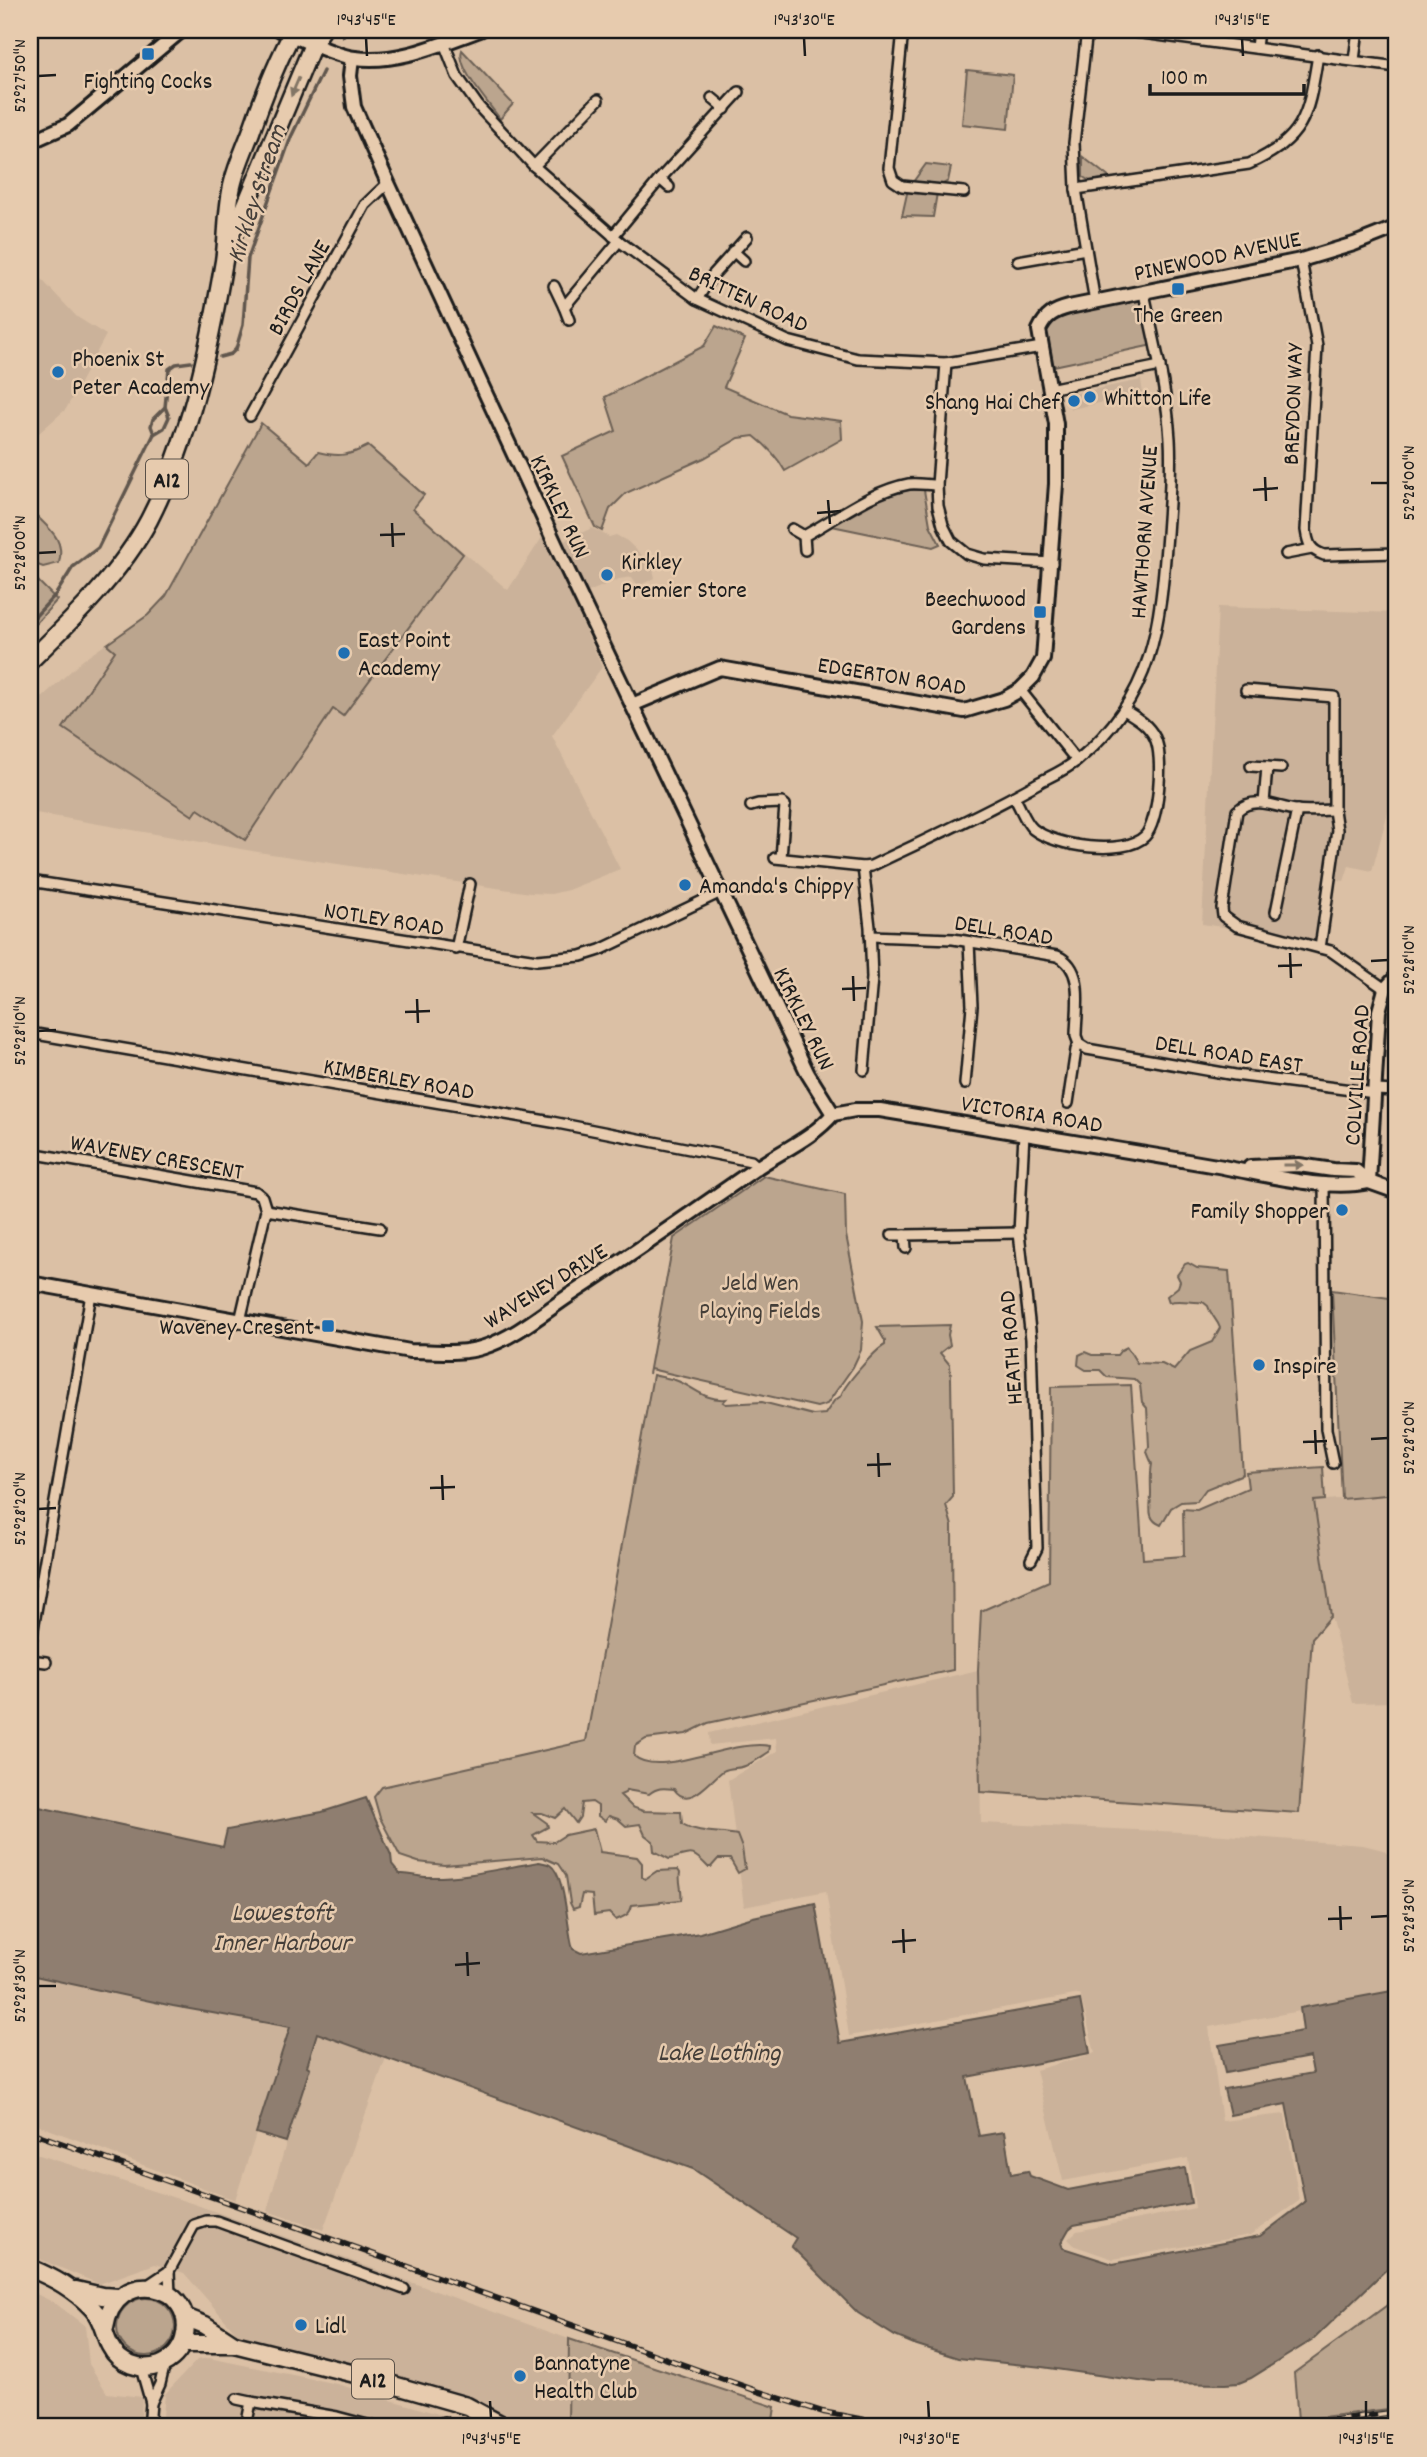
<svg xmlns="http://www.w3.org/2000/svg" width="1427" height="2457" font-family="Dekko,sans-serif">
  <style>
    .built { fill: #cbb29a }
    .green { fill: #bba58e; stroke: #6c6055; stroke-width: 2 }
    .water { fill: #8f7e6f; stroke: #61574e; stroke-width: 2 }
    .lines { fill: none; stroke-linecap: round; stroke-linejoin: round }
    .stream { stroke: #61574e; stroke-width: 3.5 }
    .street-casing { stroke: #1c1c1c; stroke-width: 14 }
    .secondary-casing { stroke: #1c1c1c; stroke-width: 18 }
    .highway-casing { stroke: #1c1c1c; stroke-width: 21 }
    .street { stroke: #e7cbae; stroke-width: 9 }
    .secondary { stroke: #e7cbae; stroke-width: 12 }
    .highway { stroke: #e7cbae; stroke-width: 16 }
    .rail-casing { stroke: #1c1c1c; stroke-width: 6 }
    .rail { stroke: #e7cbae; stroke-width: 3.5; stroke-dasharray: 10; stroke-linecap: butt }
    .oneway { fill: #827465 }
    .ticks { fill: none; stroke: #1c1c1c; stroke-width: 2.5 }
    .poi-dot { fill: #1f6fb2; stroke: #e7cbae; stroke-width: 2.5 }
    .labels { text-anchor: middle; stroke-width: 5; stroke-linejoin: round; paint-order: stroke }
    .shield { fill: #e7cbae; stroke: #595048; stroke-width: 2 }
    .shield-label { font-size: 23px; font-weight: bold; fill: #1c1c1c }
    .poi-label { font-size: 24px; fill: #1c1c1c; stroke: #e7cbae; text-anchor: start }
    .street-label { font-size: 24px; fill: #1c1c1c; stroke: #e7cbae }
    .park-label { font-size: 24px; fill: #443e38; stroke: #e7cbae }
    .water-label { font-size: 26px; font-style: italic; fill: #443e39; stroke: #e7cbae }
    .neatline { fill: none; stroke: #1c1c1c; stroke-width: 2.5 }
    .ticks-label { font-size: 18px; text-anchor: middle; fill: #1c1c1c }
  </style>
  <rect width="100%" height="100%" fill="#dbc0a5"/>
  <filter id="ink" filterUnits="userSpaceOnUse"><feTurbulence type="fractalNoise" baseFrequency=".0143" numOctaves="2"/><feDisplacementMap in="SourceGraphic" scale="14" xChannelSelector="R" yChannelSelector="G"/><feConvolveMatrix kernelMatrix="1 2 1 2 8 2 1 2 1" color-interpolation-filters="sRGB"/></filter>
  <g filter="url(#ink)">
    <g class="built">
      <polygon points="30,267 77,317 106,335 66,409 30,441"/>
      <polygon points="1141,380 1143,394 1071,409 1068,395"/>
      <polygon points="261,423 309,463 318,452 338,456 353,454 368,446 424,495 413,509 508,590 543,536 602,667 552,736 620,869 568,890 551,894 530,893 258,852 30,812 30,708 83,660 148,615 166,596"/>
      <polygon points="592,528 609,537 616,535 627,541 652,565 655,578 638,586 632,577 619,579 586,593 564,541"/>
      <polygon points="1218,607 1396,613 1397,759 1390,760 1388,812 1372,871 1349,866 1344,881 1327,878 1317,941 1202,924"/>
      <polygon points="1397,1494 1397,1702 1353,1703 1331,1616 1314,1501"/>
      <polygon points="978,1670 981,1823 1181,1832 1363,1845 1383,1850 1397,1862 1397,1994 1209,2027 1222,2121 1285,2114 1299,2201 1250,2235 1113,2259 1075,2246 1068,2239 1077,2231 1195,2208 1188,2158 1063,2181 1036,2070 1095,2053 1080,1994 849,2036 826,1891 744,1907 728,1780 777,1751 776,1738 710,1745 709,1733"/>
      <polygon points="30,1973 290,2027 235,2200 30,2122"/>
      <polygon points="317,2033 386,2058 323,2230 267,2211"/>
      <polygon points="30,2152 194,2204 569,2339 568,2427 520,2427 494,2409 239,2336 184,2273 155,2264 99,2284 30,2255"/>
      <polygon points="30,2291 55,2303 85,2326 89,2364 107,2393 142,2397 141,2427 30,2427"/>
      <polygon points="209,2358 337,2384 455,2419 472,2427 338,2427 300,2416 298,2427 162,2427 165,2394 197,2360"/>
    </g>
    <g class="green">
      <path d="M462,50L513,104L500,119C489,103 456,68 462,50Z"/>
      <polygon points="967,70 1013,75 1008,129 962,124"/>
      <polygon points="1083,157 1110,178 1090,181 1083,177"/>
      <polygon points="926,164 951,167 948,181 941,185 913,182"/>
      <polygon points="908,189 937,193 933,217 902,216"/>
      <polygon points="1143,296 1153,345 1049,367 1043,331 1057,314"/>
      <path d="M716,326L745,339L724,387L787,414L841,421L842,439L785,471C777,456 767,446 754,436L739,438L704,458L626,493L610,509L602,531L595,527L562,456L616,431L605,397L704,346Z"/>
      <path d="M261,423L309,463L318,452C338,457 349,456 368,446L424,495L413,509L463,554L343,716L333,709L245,840L198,809L193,816L63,728L115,651L107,644L148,615L166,596Z"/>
      <polygon points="907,490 924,490 930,525 940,544 933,547 832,526 884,497"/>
      <path d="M30,509C46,527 66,537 59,563L43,567L30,562Z"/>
      <polygon points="30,573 57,600 30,630"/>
      <polygon points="764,1176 845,1194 846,1235 863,1321 861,1350 853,1367 827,1404 817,1407 650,1369 649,1374 674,1238"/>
      <path d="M1188,1263L1197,1268L1229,1271L1243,1474L1206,1489L1197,1501L1181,1502L1171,1508L1161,1525C1146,1519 1151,1507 1151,1494C1151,1483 1150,1475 1152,1464L1147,1452L1149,1446L1147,1408L1142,1402L1140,1385L1134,1379L1107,1377L1100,1370H1086L1078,1365L1079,1355L1085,1352L1092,1355H1117L1121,1350L1127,1347L1137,1363L1162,1364L1174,1370L1190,1351L1212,1342L1220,1328C1217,1319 1211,1316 1208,1306L1203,1302C1191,1303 1181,1299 1169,1302L1167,1296L1178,1287L1180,1281L1177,1275L1185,1264Z"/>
      <polygon points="1332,1290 1397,1299 1397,1494 1342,1499"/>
      <path d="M950,1325L948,1335L950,1345L940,1353L950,1365L951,1378L953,1497L946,1505L952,1526L953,1670L708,1723L686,1734L646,1739L635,1746L634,1756C660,1779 733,1738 770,1746L769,1752C761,1757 753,1763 745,1766C738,1769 730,1767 723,1771C710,1780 689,1811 674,1789C663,1788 658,1787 649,1794L626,1790L625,1793L620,1795L632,1807L643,1811L681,1812L682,1824C700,1834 718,1831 737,1835L742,1848L745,1869L738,1873L730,1859H718L711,1867H708C689,1847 691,1855 669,1859L654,1851L653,1841L645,1835L640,1824L626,1826L618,1819L609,1816L605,1821L598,1816V1806L592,1802L582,1803L580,1817L576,1823L565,1809L555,1818L542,1813H533L547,1823L548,1827L533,1835L537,1841L554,1842L565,1835L594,1829L600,1852L637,1857L642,1863V1877L645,1879L657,1871L678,1870L680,1873C678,1882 683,1890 681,1900L632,1905C630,1915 625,1916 616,1920L609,1913L594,1915L592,1895L582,1894L579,1907L573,1909L570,1903L566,1876L558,1864L542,1857L444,1865L418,1862L400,1856L380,1818L374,1797L382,1787L586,1741L653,1375C660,1377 668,1378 675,1380C695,1387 704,1401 726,1399L723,1402L726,1404L762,1402L813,1415L825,1414L834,1401L841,1396C843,1386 875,1350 885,1345V1341L877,1327Z"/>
      <polygon points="1131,1385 1143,1559 1184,1556 1183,1509 1197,1510 1248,1488 1246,1472 1323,1467 1325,1500 1314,1501 1331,1616 1312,1638 1299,1813 980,1792 978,1670 981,1611 1049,1581 1051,1387"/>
      <circle cx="146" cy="2327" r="29"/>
      <polygon points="1397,2298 1397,2408 1298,2420 1294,2373"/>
      <polygon points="569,2339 775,2407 772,2427 568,2427"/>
    </g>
    <path class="water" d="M366,1798L391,1855L392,1864L400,1874C410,1873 418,1877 428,1877C465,1878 502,1868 539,1862C543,1863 547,1863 550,1865C566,1875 567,1931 573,1949L581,1953L700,1933L753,1917L815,1903L840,2043L1080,2000L1090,2053L967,2077L979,2136L1004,2132L1011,2174L1028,2171L1030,2176L1068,2190L1185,2168L1191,2203L1074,2225L1069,2229L1061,2243L1063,2248L1113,2264L1260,2236L1305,2202L1286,2104L1230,2115L1224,2089L1313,2073L1310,2057L1225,2073L1219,2045L1303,2031L1300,2008L1397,1990V2259L1314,2339L1251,2378L1239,2383L1225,2384L1153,2383L1042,2367L958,2358L914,2344L895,2336L858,2313L791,2246L796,2238L693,2169L317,2033L307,2066L310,2068L286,2142L256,2133L290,2027L173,2006L30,1975V1805L223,1847L227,1830L322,1812Z"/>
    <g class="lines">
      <g class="stream">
        <polyline points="343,36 346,30"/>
        <polyline points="220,357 231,354 236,349 243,325 248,258 291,137 323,71"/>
        <polyline points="154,434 164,428 169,417 165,407"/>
        <polyline points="30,622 56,594 73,567 98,548 154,434 151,426 153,419 165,407 169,369 176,364 191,362"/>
      </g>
      <defs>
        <g id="street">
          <polyline points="903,30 889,168 893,180 902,186 964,192"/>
          <polyline points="1087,30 1074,143 1076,189 1095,302"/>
          <polyline points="1120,30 1397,67"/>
          <polyline points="444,43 457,76 479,107 534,166 619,241 697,299 788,341 858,359 946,363 1042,347"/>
          <polyline points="1256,48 1258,30"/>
          <polyline points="1354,60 1358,30"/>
          <polyline points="712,98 725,109"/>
          <polyline points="534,166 598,100"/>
          <polyline points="660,179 669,187"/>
          <path d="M1076,189L1249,164C1307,137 1308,114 1318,55"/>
          <polyline points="613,236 660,179 739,92"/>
          <polyline points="733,251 744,261"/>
          <path d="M1301,260L1317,346L1306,530C1308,544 1310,550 1324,555L1397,553"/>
          <polyline points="1018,261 1086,249"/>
          <polyline points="554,286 564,307"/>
          <polyline points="697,299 712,276 747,237"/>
          <polyline points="569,320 564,307 619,241"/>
          <polyline points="946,363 937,485 938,506 943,525 951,541 967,554 984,559 1052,563"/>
          <polyline points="1049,389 1160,366"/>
          <polyline points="250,416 365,205 388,183"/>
          <polyline points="792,529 804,536"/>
          <path d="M805,550L804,536C837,518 871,491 909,484C918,483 928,485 937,485"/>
          <polyline points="1286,554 1312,549"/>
          <polyline points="1020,690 1077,761"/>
          <polyline points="1246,690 1334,697 1334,810 1337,830 1320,948"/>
          <polyline points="1251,766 1267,767 1264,803"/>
          <polyline points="1267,767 1281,768"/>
          <path d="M1014,797C1020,806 1025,822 1033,829C1054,846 1124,857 1145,836C1159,821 1164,756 1155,738C1148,724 1137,718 1124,710"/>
          <polyline points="751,806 758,804 782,803 785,805 781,858"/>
          <path d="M1334,810C1322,810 1308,812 1295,810C1275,807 1254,795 1237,811L1222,908L1223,916L1237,926L1331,951L1385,989"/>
          <path d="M775,858L863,867L871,866C927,839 984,814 1038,783C1051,776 1067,769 1079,759C1154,696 1160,626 1167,534C1169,503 1172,471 1170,439C1167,390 1154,341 1144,293"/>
          <polyline points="863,867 870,927 872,978 864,1070"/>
          <polyline points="30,881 537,960 581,956 600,950 721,892"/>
          <polyline points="1276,912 1297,810"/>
          <path d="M870,936L953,939L1057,956C1086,968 1076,1010 1076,1036L1079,1044L1076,1050L1068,1103"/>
          <polyline points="456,949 470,884"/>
          <polyline points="30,1033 552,1122 751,1161 758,1167"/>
          <polyline points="1079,1044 1087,1049 1235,1075 1375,1093"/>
          <polyline points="965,1084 972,1006 969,942"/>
          <polyline points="1375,1090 1397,1091"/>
          <polyline points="1024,1133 1019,1233 1031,1339 1037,1548 1031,1560"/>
          <polyline points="30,1153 256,1192 262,1197 266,1210 240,1321"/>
          <polyline points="1324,1183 1326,1429 1333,1463"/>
          <polyline points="266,1210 380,1228"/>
          <polyline points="892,1235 905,1235"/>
          <polyline points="906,1248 905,1235 1019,1233"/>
          <polyline points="30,1646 91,1294"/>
          <polyline points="30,1660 46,1662"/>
          <polyline points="145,2287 169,2271"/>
          <polyline points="170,2295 169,2271 194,2225 206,2221 216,2221 404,2289"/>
          <polyline points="141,2368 151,2403"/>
          <polyline points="237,2399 251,2402"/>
          <polyline points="149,2427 151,2403 160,2384 165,2363"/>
          <polyline points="246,2427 251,2402 337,2417 375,2427"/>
          <polyline points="442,2427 444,2422"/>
        </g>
        <g id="secondary">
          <path d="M280,30C300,38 335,56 355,58C398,64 440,44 480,30"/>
          <polyline points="352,58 350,76 354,107 388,183 559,552 808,1074 833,1114"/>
          <polyline points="30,142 68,125 182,30"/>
          <path d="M632,705L720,668L964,711L1004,699L1020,690L1033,677L1043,659L1056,484V424L1039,330C1046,315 1054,311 1069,307L1301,260L1354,244L1397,227"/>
          <path d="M833,1114L855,1110H880C991,1128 1101,1146 1211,1165C1257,1172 1324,1192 1369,1182"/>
          <polyline points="1250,1167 1299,1165 1333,1170 1356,1171 1369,1182 1397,1192"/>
          <polyline points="1369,1182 1379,1011 1385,989 1397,976"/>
          <path d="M30,1283L410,1351C434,1351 461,1355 484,1347C515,1337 543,1313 570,1295C633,1254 694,1211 755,1169C781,1151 813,1138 833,1114"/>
        </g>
        <g id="highway">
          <polyline points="229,245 313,44 322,30"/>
          <path d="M30,661C72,620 121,573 149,520C190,440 209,349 224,261C228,235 226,208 233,182C237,165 245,148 251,132C263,97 276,63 294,30"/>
          <path d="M30,2268C54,2278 74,2289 92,2308C103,2319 103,2333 110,2346C119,2364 141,2372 160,2365C171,2361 181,2351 184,2339C199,2283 114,2264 105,2328"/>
          <polyline points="76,2290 102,2296 118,2297"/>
          <polyline points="185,2317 205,2325 234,2344"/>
          <polyline points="183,2344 234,2344 355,2374 467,2406 506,2427"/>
        </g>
      </defs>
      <use href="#street" class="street-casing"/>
      <use href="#secondary" class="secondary-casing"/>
      <use href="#highway" class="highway-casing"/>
      <use href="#street" class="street"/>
      <use href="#secondary" class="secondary"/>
      <use href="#highway" class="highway"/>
      <defs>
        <g id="rail">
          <polyline points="30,2132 757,2391 823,2412 902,2427"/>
          <polyline points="1278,2427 1397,2412"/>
        </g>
      </defs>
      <use href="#rail" class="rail-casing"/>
      <use href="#rail" class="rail"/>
    </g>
    <defs><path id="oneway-solid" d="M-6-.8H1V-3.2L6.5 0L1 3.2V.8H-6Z" transform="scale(1.75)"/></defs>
    <g class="oneway">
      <use href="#oneway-solid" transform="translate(295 87) rotate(113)"/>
      <use href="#oneway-solid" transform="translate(1293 1165)"/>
    </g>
  </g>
  <path class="ticks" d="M366,38L367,56M804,38L805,56M1242,38L1243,56M38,76L56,75M1265,477L1266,501M1371,483H1388M1253,490L1278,488M828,500L830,524M817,513L841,511M392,523L393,547M380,535L405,534M38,553L56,552M1290,953L1291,978M1371,961L1388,960M1278,966L1302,965M853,976L854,1001M842,989L866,988M417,999L418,1023M405,1012L430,1011M38,1031L56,1030M1315,1430L1316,1454M1371,1439L1388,1438M1303,1442L1327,1441M878,1453L879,1477M867,1465L891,1464M442,1475L443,1500M430,1488L455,1487M38,1509L56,1508M1340,1906L1341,1930M1371,1917L1388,1916M1328,1919L1352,1918M903,1929L904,1953M892,1942L916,1940M467,1952L468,1976M455,1965L480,1963M38,1986H56M490,2401L491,2418M928,2401L929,2418M1366,2401V2418"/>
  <g class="poi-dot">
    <rect x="141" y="47" width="14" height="14" rx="3.5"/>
    <rect x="1171" y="282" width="14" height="14" rx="3.5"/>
    <circle cx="58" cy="372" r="7"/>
    <circle cx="1090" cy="397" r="7"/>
    <circle cx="1074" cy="401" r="7"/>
    <circle cx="607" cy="575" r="7"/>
    <rect x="1033" y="605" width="14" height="14" rx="3.5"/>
    <circle cx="344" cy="653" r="7"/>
    <circle cx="685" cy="885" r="7"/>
    <circle cx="1342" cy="1210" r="7"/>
    <rect x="321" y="1319" width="14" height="14" rx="3.5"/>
    <circle cx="1259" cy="1365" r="7"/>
    <circle cx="301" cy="2325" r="7"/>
    <circle cx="520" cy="2376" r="7"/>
  </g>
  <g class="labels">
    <g class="shield">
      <rect x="146" y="459.5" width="42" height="39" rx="5"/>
      <rect x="352" y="2359.5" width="42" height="39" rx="5"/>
    </g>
    <g class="shield-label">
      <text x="167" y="487">A12</text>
      <text x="373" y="2387">A12</text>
    </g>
    <g class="poi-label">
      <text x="148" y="88" text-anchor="middle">Fighting Cocks</text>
      <text x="1178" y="322" text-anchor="middle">The Green</text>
      <text x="72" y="366">Phoenix St<tspan x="72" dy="28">Peter Academy</tspan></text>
      <text x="1104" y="405">Whitton Life</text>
      <text x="1060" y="409" text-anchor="end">Shang Hai Chef</text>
      <text x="621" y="569">Kirkley<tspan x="621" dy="28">Premier Store</tspan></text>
      <text x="1026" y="606" text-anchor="end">Beechwood<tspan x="1026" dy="28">Gardens</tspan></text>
      <text x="358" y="647">East Point<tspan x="358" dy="28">Academy</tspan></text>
      <text x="699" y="893">Amanda's Chippy</text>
      <text x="1328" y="1218" text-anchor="end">Family Shopper</text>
      <text x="314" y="1334" text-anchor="end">Waveney Cresent</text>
      <text x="1273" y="1373">Inspire</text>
      <text x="315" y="2333">Lidl</text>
      <text x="534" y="2370">Bannatyne<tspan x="534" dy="28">Health Club</tspan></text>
    </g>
    <g class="street-label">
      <text transform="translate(1217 255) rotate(-12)" y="8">PINEWOOD AVENUE</text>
      <text transform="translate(298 287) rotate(-61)" y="8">BIRDS LANE</text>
      <text transform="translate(749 298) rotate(25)" y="8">BRITTEN ROAD</text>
      <text transform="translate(1292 404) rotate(-88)" y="8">BREYDON WAY</text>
      <text transform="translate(561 506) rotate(65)" y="8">KIRKLEY RUN</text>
      <text transform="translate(1143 532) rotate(-86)" y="8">HAWTHORN AVENUE</text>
      <text transform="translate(892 675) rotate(9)" y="8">EDGERTON ROAD</text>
      <text transform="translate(384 918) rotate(9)" y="8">NOTLEY ROAD</text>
      <text transform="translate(1004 929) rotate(9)" y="8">DELL ROAD</text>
      <text transform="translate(805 1018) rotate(64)" y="8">KIRKLEY RUN</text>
      <text transform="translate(1229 1053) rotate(9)" y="8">DELL ROAD EAST</text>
      <text transform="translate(1356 1075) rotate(-86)" y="8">COLVILLE ROAD</text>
      <text transform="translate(399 1078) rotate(10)" y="8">KIMBERLEY ROAD</text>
      <text transform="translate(1032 1113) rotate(9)" y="8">VICTORIA ROAD</text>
      <text transform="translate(157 1156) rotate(10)" y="8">WAVENEY CRESCENT</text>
      <text transform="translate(545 1285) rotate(-32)" y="8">WAVENEY DRIVE</text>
      <text transform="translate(1010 1348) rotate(-94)" y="8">HEATH ROAD</text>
    </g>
    <g class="park-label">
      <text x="760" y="1290">Jeld Wen<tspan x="760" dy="28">Playing Fields</tspan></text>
    </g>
    <g class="water-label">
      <text transform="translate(255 193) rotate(-72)" y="9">Kirkley Stream</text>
      <text x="282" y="1920">Lowestoft<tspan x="282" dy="30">Inner Harbour</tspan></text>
      <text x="719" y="2060">Lake Lothing</text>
    </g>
  </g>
  <rect width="1427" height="2457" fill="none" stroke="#e7cbae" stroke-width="77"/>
  <path d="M1150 84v10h154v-10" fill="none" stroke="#1c1c1c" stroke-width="3.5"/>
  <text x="1161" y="84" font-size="21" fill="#1c1c1c" stroke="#e7cbae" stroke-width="5" paint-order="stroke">100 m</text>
  <rect x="38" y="38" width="1350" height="2380" class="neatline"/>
  <g class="ticks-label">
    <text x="366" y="25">1°43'45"E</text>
    <text x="804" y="25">1°43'30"E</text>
    <text x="1242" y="25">1°43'15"E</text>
    <text transform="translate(19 76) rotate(-90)" y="6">52°27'50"N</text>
    <text transform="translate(1408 483) rotate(-90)" y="6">52°28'00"N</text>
    <text transform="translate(19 553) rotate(-90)" y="6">52°28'00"N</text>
    <text transform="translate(1408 960) rotate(-90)" y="6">52°28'10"N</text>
    <text transform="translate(19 1031) rotate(-90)" y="6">52°28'10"N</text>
    <text transform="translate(1408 1438) rotate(-90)" y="6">52°28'20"N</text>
    <text transform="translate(19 1509) rotate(-90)" y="6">52°28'20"N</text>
    <text transform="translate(1408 1916) rotate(-90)" y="6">52°28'30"N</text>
    <text transform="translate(19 1986) rotate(-90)" y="6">52°28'30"N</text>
    <text x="491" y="2444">1°43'45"E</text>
    <text x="929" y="2444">1°43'30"E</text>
    <text x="1366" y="2444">1°43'15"E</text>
  </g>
</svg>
